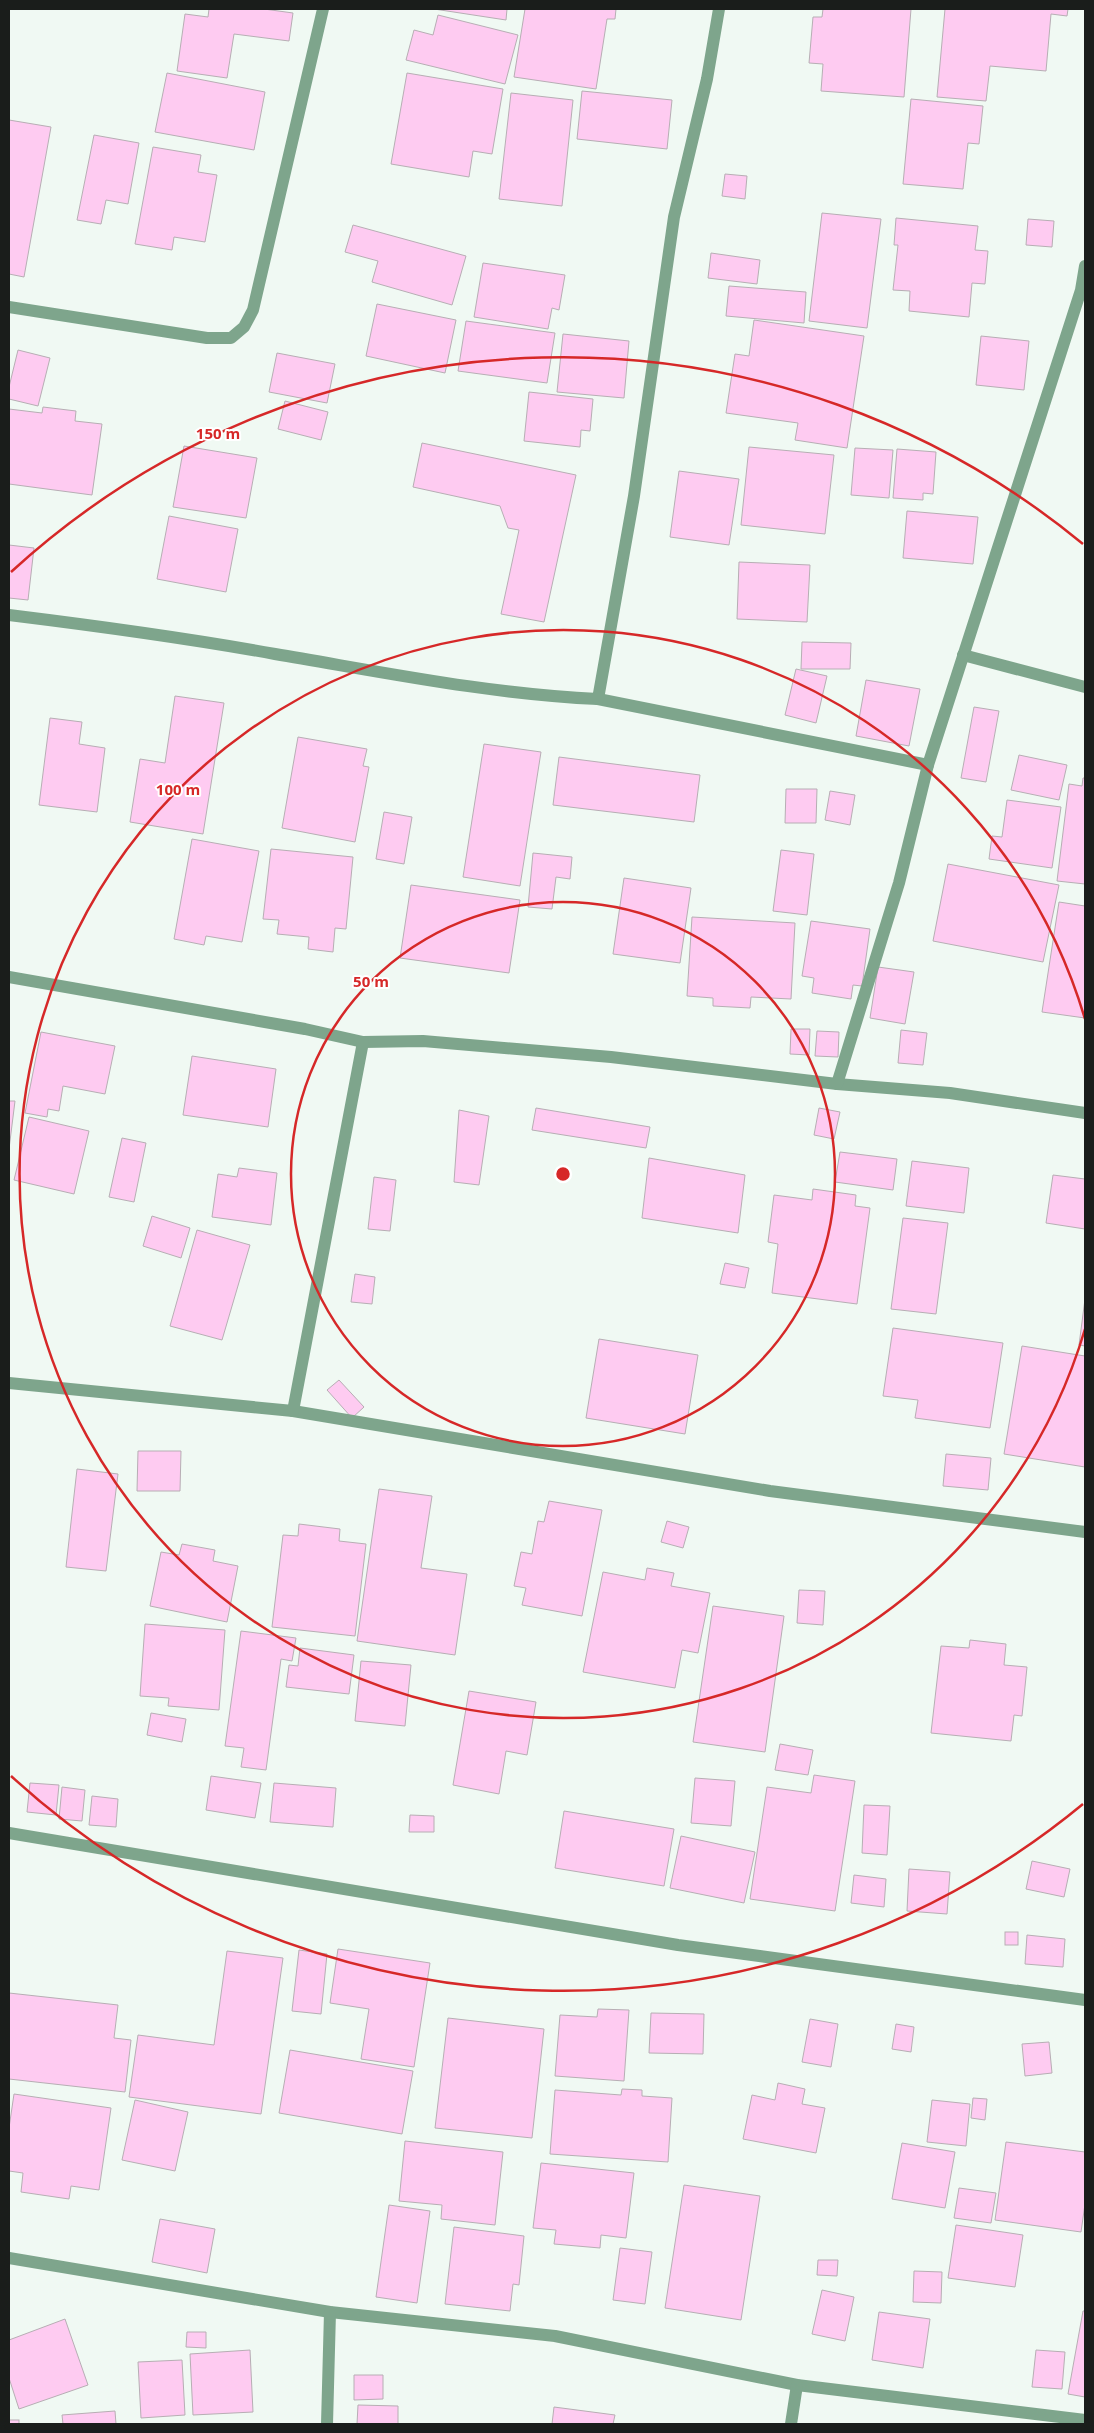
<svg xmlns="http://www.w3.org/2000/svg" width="1094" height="2433" font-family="'Open Sans',sans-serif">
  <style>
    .building { fill: #fecbf1; stroke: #b7aeb4 }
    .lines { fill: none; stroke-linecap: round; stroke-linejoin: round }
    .minor { stroke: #7ea58c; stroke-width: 12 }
    .ring { fill: none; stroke: #d62828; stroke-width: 2.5 }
    .centre { fill: #d62828; stroke: #fff; stroke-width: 2.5 }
    .ring-label { font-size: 15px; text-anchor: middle; font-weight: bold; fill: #d62828; stroke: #fff; stroke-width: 4; stroke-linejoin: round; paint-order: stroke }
  </style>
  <rect width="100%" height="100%" fill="#f0f9f3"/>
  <g class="building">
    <polygon points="209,9 264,9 293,13 289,41 234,34 227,78 177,71 185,14 208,17"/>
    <polygon points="434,9 507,9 506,20"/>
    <polygon points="525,9 616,9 615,19 607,19 596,89 514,77"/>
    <polygon points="823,9 911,9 904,97 821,91 823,64 809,63 813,17 822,17"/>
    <polygon points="945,9 1068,9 1067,16 1051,14 1046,71 990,66 986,101 937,97"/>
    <polygon points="438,15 518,35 505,84 406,60 414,30 433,35"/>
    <polygon points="167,73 265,92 254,150 155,132"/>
    <polygon points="407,73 503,89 492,154 473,151 469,177 391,164"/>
    <polygon points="582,91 672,100 667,149 577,139"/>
    <polygon points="511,93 573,100 562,206 499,199"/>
    <polygon points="911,99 983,106 979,144 968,143 963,189 903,184"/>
    <polygon points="9,120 51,127 24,277 9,274"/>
    <polygon points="94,135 139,143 128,204 106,200 101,224 77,220"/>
    <polygon points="153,147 201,155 198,172 217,175 205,242 174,237 172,250 135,244"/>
    <polygon points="725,174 747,176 745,199 722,196"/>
    <polygon points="822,213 881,219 867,328 809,321"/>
    <polygon points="896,218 978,226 975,250 988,251 985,284 972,283 969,317 909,311 910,291 893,290 898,245 894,245"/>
    <polygon points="1028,219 1054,221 1052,247 1026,245"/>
    <polygon points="353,225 466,256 452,305 372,282 378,261 345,252"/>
    <polygon points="711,253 760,260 757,284 708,278"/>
    <polygon points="483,263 565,275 559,310 552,308 548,329 474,317"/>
    <polygon points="729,286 806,292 804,323 726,316"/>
    <polygon points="377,304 456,320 445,373 366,356"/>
    <polygon points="754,320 864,336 847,448 795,440 798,423 726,413 735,354 749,356"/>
    <polygon points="466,321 555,333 547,383 458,371"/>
    <polygon points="563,334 629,341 624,398 557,392"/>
    <polygon points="981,336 1029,341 1024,390 976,385"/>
    <polygon points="18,350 50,358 38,406 9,399 9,387"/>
    <polygon points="277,353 335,364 327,403 269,392"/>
    <polygon points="529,392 593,399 590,431 581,430 580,447 524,441"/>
    <polygon points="285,401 328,412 321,440 278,429"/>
    <polygon points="43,407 76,411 75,421 102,424 92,495 9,484 9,409 42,413"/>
    <polygon points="422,443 576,475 544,622 501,614 519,530 508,528 500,506 413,487"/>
    <polygon points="184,446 257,458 246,518 173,507"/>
    <polygon points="749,447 834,455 825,534 741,525"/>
    <polygon points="855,448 893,450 889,498 851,495"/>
    <polygon points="897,449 936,452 933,494 923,493 923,500 893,498"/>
    <polygon points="679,471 739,479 729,545 670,537"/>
    <polygon points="907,511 978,517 973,564 903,558"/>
    <polygon points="169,516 238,529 226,592 157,579"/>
    <polygon points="9,545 34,548 28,600 9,598"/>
    <polygon points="739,562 810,565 807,622 737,619"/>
    <polygon points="802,642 851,643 850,669 801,669"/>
    <polygon points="796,669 827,676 816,723 785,715"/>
    <polygon points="866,680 920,689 909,746 856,736"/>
    <polygon points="175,696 224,703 203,834 130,822 140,759 165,763"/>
    <polygon points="974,707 999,711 986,782 961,778"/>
    <polygon points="50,718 82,722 79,744 105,748 97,812 39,805"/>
    <polygon points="298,737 367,749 363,766 369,767 355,842 282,828"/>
    <polygon points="484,744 541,752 520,886 463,877"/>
    <polygon points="1019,755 1067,765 1059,800 1011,790"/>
    <polygon points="559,757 700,775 694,822 553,805"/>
    <polygon points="1083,778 1085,778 1085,884 1057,881 1069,784 1082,786"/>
    <polygon points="786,789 817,789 816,823 785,823"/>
    <polygon points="830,791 855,795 850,825 825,820"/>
    <polygon points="1007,800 1061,807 1052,868 989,859 992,836 1002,837"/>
    <polygon points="384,812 412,817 404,864 376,859"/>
    <polygon points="192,839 259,851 242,942 206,936 204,945 174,939"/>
    <polygon points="271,849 353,857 346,929 335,928 333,952 308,949 309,937 277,934 279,920 263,919"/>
    <polygon points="781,850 814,854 807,915 773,911"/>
    <polygon points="533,853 572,857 570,879 556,877 552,909 528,907"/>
    <polygon points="948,864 1059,885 1043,962 933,941"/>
    <polygon points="624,878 691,888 680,963 613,954"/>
    <polygon points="411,885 520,900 509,973 400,958"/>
    <polygon points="1059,902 1085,906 1085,1018 1042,1012"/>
    <polygon points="692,917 795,923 791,999 751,997 750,1008 713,1006 713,998 687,996"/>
    <polygon points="811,921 870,929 862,986 853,985 851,999 812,993 814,978 802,976"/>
    <polygon points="878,967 914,972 905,1024 870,1018"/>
    <polygon points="791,1029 810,1029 809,1055 790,1054"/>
    <polygon points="901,1030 927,1033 923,1065 898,1063"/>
    <polygon points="817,1031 839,1032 838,1057 815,1056"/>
    <polygon points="41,1032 115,1046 105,1094 63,1086 59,1111 48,1109 47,1117 25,1113"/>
    <polygon points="192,1056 276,1069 268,1127 183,1115"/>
    <polygon points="9,1101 15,1101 9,1149"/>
    <polygon points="536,1108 650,1127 646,1148 532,1130"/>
    <polygon points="819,1108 840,1112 834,1139 814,1135"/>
    <polygon points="459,1110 489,1116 479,1185 454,1182"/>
    <polygon points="29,1117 89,1131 74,1194 14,1180"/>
    <polygon points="122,1138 146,1143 134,1202 109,1197"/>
    <polygon points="840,1152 897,1159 893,1190 835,1182"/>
    <polygon points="649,1158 745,1175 738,1233 642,1218"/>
    <polygon points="912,1161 969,1168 964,1213 906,1206"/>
    <polygon points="239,1168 277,1173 271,1225 212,1217 218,1174 237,1177"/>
    <polygon points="1053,1175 1085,1179 1085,1229 1046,1223"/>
    <polygon points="374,1177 396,1180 390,1231 368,1229"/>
    <polygon points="813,1189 856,1195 855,1206 870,1208 857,1304 772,1293 778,1244 768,1242 774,1195 812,1200"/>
    <polygon points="152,1216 190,1228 181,1258 143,1246"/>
    <polygon points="903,1218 948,1223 936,1314 891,1309"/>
    <polygon points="197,1230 250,1245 222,1340 170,1326"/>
    <polygon points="725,1263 749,1268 745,1288 720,1284"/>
    <polygon points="355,1274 375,1277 372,1304 351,1302"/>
    <polygon points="1085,1299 1085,1346 1079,1345"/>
    <polygon points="893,1328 1003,1343 990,1428 915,1418 918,1400 883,1396"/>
    <polygon points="599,1339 698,1355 685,1434 586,1418"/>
    <polygon points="1022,1346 1085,1356 1085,1467 1004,1454"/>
    <polygon points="339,1380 364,1407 352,1418 327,1390"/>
    <polygon points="138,1451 181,1451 180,1491 137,1491"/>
    <polygon points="946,1454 991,1458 988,1490 943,1486"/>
    <polygon points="77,1469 118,1474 106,1571 66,1567"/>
    <polygon points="379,1489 432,1496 421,1568 467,1574 455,1655 357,1641"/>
    <polygon points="549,1501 602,1510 582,1616 522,1605 526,1588 514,1586 521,1552 532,1554 538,1521 544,1522"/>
    <polygon points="667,1521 689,1527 683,1548 661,1542"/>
    <polygon points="299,1524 340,1529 339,1541 366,1544 355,1636 272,1627 283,1535 298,1536"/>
    <polygon points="182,1544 215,1550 213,1561 238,1566 227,1622 150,1606 161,1552 179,1555"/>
    <polygon points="647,1568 674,1573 671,1586 710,1593 698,1653 682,1650 675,1688 583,1672 603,1572 645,1580"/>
    <polygon points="799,1590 825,1591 823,1625 797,1623"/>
    <polygon points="713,1606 784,1616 765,1752 693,1742"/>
    <polygon points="145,1624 225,1630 219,1710 168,1706 169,1698 140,1696"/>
    <polygon points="241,1631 296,1638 292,1661 281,1659 266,1770 241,1767 244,1748 225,1746"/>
    <polygon points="970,1640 1006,1644 1004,1665 1027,1667 1022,1716 1014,1715 1011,1741 931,1733 941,1646 969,1648"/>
    <polygon points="300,1648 354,1655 349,1694 286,1687 289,1665 298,1666"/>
    <polygon points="361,1661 411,1665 405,1726 355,1721"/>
    <polygon points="469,1691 536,1702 527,1755 506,1751 499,1794 453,1785"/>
    <polygon points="151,1713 186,1719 182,1742 147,1735"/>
    <polygon points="780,1744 813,1750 808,1775 775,1770"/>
    <polygon points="814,1775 855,1781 835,1911 750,1899 767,1787 811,1793"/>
    <polygon points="211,1776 261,1783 255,1818 206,1810"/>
    <polygon points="695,1778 735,1781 731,1826 691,1823"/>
    <polygon points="30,1783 59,1785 56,1815 27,1812"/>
    <polygon points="274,1783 336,1788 333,1827 270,1822"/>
    <polygon points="62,1787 85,1790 82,1821 59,1819"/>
    <polygon points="92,1796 118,1799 116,1827 89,1825"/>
    <polygon points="864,1805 890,1806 887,1855 862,1853"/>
    <polygon points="564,1811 674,1829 664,1886 555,1868"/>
    <polygon points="410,1815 434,1816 434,1832 409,1832"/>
    <polygon points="681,1836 755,1852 744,1903 670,1888"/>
    <polygon points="1032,1861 1070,1869 1064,1897 1026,1889"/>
    <polygon points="909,1869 950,1872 947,1914 907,1911"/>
    <polygon points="854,1875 886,1879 884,1907 851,1903"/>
    <rect x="1005" y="1932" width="13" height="13"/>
    <polygon points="1027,1935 1065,1939 1063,1967 1025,1964"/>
    <polygon points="338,1949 430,1963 414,2067 361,2059 369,2009 330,2003"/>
    <polygon points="299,1950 327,1954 321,2014 292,2011"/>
    <polygon points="227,1951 283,1958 261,2114 129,2097 138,2035 214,2045"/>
    <polygon points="9,1993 118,2005 114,2038 131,2040 125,2092 9,2079"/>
    <polygon points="598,2009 629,2010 624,2081 555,2076 560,2015 597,2017"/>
    <polygon points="651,2013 704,2014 703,2054 649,2053"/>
    <polygon points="448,2018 544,2029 532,2138 435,2128"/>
    <polygon points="810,2019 838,2024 831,2067 802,2062"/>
    <polygon points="896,2024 914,2027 911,2052 892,2049"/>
    <polygon points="1049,2042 1052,2073 1025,2076 1022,2044"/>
    <polygon points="290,2050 413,2071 402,2134 279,2113"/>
    <polygon points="778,2083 805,2089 802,2104 825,2108 816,2153 743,2139 752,2095 775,2100"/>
    <polygon points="622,2089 642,2090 642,2096 672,2098 668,2162 550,2154 555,2090 621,2095"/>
    <polygon points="14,2094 111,2108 99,2190 71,2186 69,2199 21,2192 23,2173 9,2171 9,2128"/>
    <polygon points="973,2098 987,2099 985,2120 971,2118"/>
    <polygon points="135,2100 188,2112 175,2171 122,2160"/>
    <polygon points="932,2100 970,2104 966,2146 927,2142"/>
    <polygon points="405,2141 503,2152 495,2225 441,2219 442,2205 399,2201"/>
    <polygon points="1006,2142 1085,2152 1085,2204 1081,2232 995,2220"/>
    <polygon points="902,2143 955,2152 945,2208 892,2199"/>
    <polygon points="541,2163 634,2173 626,2238 601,2235 600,2248 554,2244 556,2230 533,2228"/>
    <polygon points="684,2185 760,2196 741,2320 665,2308"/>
    <polygon points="959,2188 996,2193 991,2223 954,2218"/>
    <polygon points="389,2205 430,2211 417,2303 376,2297"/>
    <polygon points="160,2219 215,2229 207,2273 152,2262"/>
    <polygon points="956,2225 1023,2235 1015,2287 948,2278"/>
    <polygon points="454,2227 524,2236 519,2285 513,2284 510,2311 445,2304"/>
    <polygon points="620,2248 652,2252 645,2304 613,2300"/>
    <polygon points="818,2260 838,2260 837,2276 817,2275"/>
    <polygon points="914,2271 942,2272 941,2303 913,2302"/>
    <polygon points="822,2290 854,2297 845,2341 812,2334"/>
    <polygon points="1083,2311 1085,2311 1085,2397 1068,2394"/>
    <polygon points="879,2312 930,2319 923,2368 872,2360"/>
    <polygon points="65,2319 88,2385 19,2409 9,2378 9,2340"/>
    <polygon points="187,2332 206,2332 206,2348 186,2347"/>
    <polygon points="250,2350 253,2412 193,2415 190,2354"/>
    <polygon points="1036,2350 1065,2352 1062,2389 1032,2387"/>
    <polygon points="182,2360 185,2415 141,2418 138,2362"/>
    <polygon points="354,2375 383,2375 383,2399 354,2400"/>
    <polygon points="358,2405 398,2406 398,2424 357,2424"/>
    <polygon points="554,2407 615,2415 613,2424 552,2424"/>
    <polygon points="115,2411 116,2424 63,2424 62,2415"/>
    <rect x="9" y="2420" width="10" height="4"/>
  </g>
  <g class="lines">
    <g class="minor">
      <polyline points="9,307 207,338 231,338 244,327 253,310 323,9"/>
      <path d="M9,615C98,626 187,638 275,654C383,672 489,694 598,699L928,765"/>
      <polyline points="963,655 1085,687"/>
      <polyline points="598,699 634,496 674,217 707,79 719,9"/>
      <polyline points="9,977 305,1029 363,1042 423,1041 611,1057 837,1084 950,1093 1085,1113"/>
      <polyline points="837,1084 899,883 928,765 1081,290 1085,266"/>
      <polyline points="9,1383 293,1411 770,1491 1085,1532"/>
      <polyline points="293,1411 363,1042"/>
      <polyline points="9,1833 678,1945 1085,2000"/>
      <polyline points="9,2258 330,2312 555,2336 797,2385 1085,2420"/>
      <polyline points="327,2424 330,2312"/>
      <polyline points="791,2424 797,2385"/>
    </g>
  </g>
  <g class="ring">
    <circle cx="563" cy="1174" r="272"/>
    <path d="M1085 1329A544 544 0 1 1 1085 1019"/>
    <path d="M1083 1804A817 817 0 0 1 11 1776M11 572A817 817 0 0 1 1083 544"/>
  </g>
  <circle cx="563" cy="1174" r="8" class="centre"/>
  <g class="ring-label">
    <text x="218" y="439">150 m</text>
    <text x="178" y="795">100 m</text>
    <text x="371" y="987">50 m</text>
  </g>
  <rect width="1094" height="2433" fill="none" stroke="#1a1d1b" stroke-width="20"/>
</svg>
